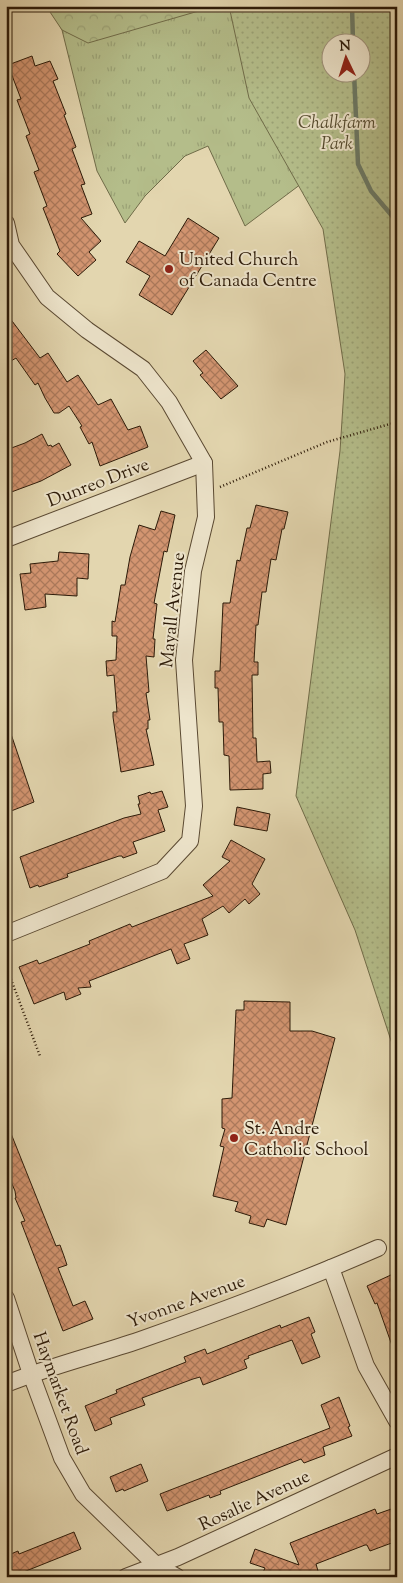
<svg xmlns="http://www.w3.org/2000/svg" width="403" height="1583" font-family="'Sorts Mill Goudy',serif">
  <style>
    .grass { fill: url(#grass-tufts); stroke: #706c49; fill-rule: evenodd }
    .forest { fill: url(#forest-crowns); stroke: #706c49 }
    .park { fill: url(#park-dots); stroke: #706c49; fill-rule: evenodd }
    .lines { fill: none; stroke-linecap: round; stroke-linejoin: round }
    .stream { stroke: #6c7a66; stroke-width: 4.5 }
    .building { fill: url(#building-cross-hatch); stroke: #2c1a08 }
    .street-casing { stroke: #5a4932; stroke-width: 18 }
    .path { stroke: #2c1a08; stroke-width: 2.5; stroke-dasharray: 1 2.5; stroke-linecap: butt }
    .street { stroke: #ede4cb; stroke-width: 16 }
    .poi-dot { fill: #8f2418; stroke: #ede4cb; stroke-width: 2 }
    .labels { text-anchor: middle; stroke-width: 4; stroke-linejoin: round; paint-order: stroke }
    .park-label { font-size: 18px; font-style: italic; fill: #554b2f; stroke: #ede4cb }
    .poi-label { font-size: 18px; fill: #2c1a08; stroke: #ede4cb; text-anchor: start }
    .street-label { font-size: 18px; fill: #2c1a08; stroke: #ede4cb }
  </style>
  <defs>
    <pattern id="grass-tufts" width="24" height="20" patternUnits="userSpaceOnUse" patternTransform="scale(1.25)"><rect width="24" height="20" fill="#b4bd8a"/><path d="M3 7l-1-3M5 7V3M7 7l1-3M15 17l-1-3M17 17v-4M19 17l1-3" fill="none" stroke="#9ba276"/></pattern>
    <pattern id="forest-crowns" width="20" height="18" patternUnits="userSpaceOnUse" patternTransform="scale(1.25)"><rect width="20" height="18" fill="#b4bd8a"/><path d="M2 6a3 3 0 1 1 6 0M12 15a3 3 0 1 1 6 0" fill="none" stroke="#9ba276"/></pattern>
    <pattern id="park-dots" width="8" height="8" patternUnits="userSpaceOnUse" patternTransform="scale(1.25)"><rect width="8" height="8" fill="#b4bd8a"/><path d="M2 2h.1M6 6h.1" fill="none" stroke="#9ba276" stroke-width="1.8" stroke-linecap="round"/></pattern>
    <pattern id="building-cross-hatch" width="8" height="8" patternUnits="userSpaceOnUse" patternTransform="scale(1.25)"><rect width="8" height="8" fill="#d39571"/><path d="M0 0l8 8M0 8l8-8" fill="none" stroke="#ab795b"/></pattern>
  </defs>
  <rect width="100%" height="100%" fill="#e3d6af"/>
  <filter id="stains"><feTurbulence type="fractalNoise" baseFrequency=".004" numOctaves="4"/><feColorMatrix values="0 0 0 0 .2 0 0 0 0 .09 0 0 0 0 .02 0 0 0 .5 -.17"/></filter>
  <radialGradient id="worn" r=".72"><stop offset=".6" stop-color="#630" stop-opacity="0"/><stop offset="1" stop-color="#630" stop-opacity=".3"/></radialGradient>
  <path class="grass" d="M50,6H397V112L245,226L208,146L185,156L145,196L125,223L97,171L62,30ZM330,42H360V72H330Z"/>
  <polygon class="forest" points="46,6 216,6 88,43 62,30"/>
  <path class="park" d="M229,6H397V1059L355,930L296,796L340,451L345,374L323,229L249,98ZM330,42H360V72H330Z"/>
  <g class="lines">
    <g class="stream">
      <polyline points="352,6 353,42"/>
      <polyline points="354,72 358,164 371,191 393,217 397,218"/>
      <polyline points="397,800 397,806"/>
    </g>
  </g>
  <g class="building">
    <polygon points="32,56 35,66 50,61 58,79 53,81 66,114 64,115 76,147 72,149 85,184 81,185 92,214 81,218 101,241 89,252 96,260 78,276 57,254 60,251 43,208 47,206 34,172 39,170 26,136 30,134 17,100 21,99 8,65"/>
    <polygon points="188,218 219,238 172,315 139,295 150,276 126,262 139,241 165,256"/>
    <polygon points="6,313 40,358 48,353 67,382 78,375 98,405 111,399 128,430 140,426 148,447 100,466 92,442 89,444 80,427 82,426 69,406 59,413 54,413 45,398 38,383 35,385 16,358 6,364"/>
    <polygon points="206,350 238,386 221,399 200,375 203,373 193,361"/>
    <polygon points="42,434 48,446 51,445 52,447 59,443 71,465 41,481 6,494 6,450 25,443"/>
    <polygon points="256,505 288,512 284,529 282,529 276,560 271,559 266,592 262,592 258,625 256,625 254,662 258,662 258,675 252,675 253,738 256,738 257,762 270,761 271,773 263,774 263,789 230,790 229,756 224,755 223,722 219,722 218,688 215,688 215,671 220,671 223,603 230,603 237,560 240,561 247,528 250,528"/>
    <polygon points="161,511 175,515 167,552 164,551 154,603 157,604 153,639 155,639 154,657 146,656 149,692 146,693 150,720 148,720 148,729 146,729 154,765 121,772 113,717 113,712 117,712 114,675 107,676 106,661 116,660 117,636 112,636 112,621 115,622 121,585 125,585 130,557 139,525 155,530"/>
    <polygon points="59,552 89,554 88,579 77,578 77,596 45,594 46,607 25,610 20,574 31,573 30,564 58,561"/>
    <polygon points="6,728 9,728 34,802 6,813"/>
    <polygon points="162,791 168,807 158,810 165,831 133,842 137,853 123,858 122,856 119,856 67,874 68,877 39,887 38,885 30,888 20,857 124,818 141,814 138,804 140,804 138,796 150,792 151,794"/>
    <polygon points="237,807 270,814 267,831 234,825"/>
    <polygon points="231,840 265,859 252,884 260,894 249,904 245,899 229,913 223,906 202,919 208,935 184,944 190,959 177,964 171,949 89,981 91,987 78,988 81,994 66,1000 64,992 34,1004 19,967 37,960 39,964 90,944 89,941 130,924 132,927 213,896 203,885 230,861 222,857"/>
    <polygon points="244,1001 290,1002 290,1031 312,1031 335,1038 286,1225 267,1219 264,1227 249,1223 251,1216 235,1211 238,1202 213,1196 224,1147 220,1146 225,1129 222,1128 222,1099 232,1098 236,1010 244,1010"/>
    <polygon points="6,1121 56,1246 60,1245 64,1256 67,1265 58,1268 73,1306 85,1301 93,1319 63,1331 21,1222 25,1221 15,1198 16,1198 15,1191 6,1170"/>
    <polygon points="393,1274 397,1282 397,1354 395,1354 377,1303 375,1304 367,1286"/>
    <polygon points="309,1317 315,1332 311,1334 320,1357 302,1364 292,1340 248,1356 249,1358 244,1360 247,1368 203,1385 200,1377 193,1379 142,1398 145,1405 110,1418 112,1424 95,1431 85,1406 117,1393 116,1390 186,1362 184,1357 205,1349 207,1354 280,1325 281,1328"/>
    <polygon points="339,1397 350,1426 348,1427 352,1436 323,1447 325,1455 304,1463 301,1459 220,1491 221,1494 210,1498 209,1495 167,1511 160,1494 330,1428 321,1405"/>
    <polygon points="141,1464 148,1481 124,1491 123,1489 116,1492 110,1477"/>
    <polygon points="397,1507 397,1541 370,1551 367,1545 365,1545 316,1564 318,1571 316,1572 326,1577 261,1577 265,1568 250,1563 255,1549 299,1565 290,1543 375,1509 377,1514"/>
    <polygon points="74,1532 81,1549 11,1577 6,1577 6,1556 18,1551 19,1554"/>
  </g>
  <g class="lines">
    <defs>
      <g id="street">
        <polyline points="6,223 11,245 47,297 87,330 143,369 169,402 204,463 206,517 193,571 184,660 194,806 190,841 162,871 6,934"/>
        <polyline points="6,539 204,463"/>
        <polyline points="331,1268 366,1366 397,1421"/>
        <polyline points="6,1298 31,1374 62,1458 83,1494 157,1566 177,1577"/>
        <path d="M6,1384C50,1366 96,1355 140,1340C220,1312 300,1282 378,1248"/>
        <polyline points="126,1577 178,1557 397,1456"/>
      </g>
    </defs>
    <use href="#street" class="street-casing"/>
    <g class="path">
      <polyline points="220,487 327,442 397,422"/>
      <polyline points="6,966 40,1056"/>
    </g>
    <use href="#street" class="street"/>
  </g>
  <g class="poi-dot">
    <circle cx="169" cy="269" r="5"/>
    <circle cx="234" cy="1138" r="5"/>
  </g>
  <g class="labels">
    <g class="park-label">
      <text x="337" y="128">Chalkfarm<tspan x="337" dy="21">Park</tspan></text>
    </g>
    <g class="poi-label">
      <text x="179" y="265">United Church<tspan x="179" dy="21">of Canada Centre</tspan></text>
      <text x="244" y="1134">St. Andre<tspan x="244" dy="21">Catholic School</tspan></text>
    </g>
    <g class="street-label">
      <text transform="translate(98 482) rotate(-21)" y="6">Dunreo Drive</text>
      <text transform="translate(172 610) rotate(-84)" y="6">Mayall Avenue</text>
      <text transform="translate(186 1301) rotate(-20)" y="6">Yvonne Avenue</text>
      <text transform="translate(61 1393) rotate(70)" y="6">Haymarket Road</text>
      <text transform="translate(254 1500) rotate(-25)" y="6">Rosalie Avenue</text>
    </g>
  </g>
  <rect width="403" height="1583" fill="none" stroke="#e3d6af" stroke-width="25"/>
  <rect x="8" y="8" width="388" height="1568" fill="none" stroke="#2c1a08" stroke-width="2.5"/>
  <rect x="12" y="12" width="378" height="1558" fill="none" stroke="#2c1a08"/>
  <g transform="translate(346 58) rotate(356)"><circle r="24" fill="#ede4cb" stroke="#a0937d"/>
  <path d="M0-4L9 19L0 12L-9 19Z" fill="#8f2418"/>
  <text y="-8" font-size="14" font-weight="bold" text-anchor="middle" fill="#2c1a08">N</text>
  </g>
  <rect width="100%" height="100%" filter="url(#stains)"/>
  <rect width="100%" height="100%" fill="url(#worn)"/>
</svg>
